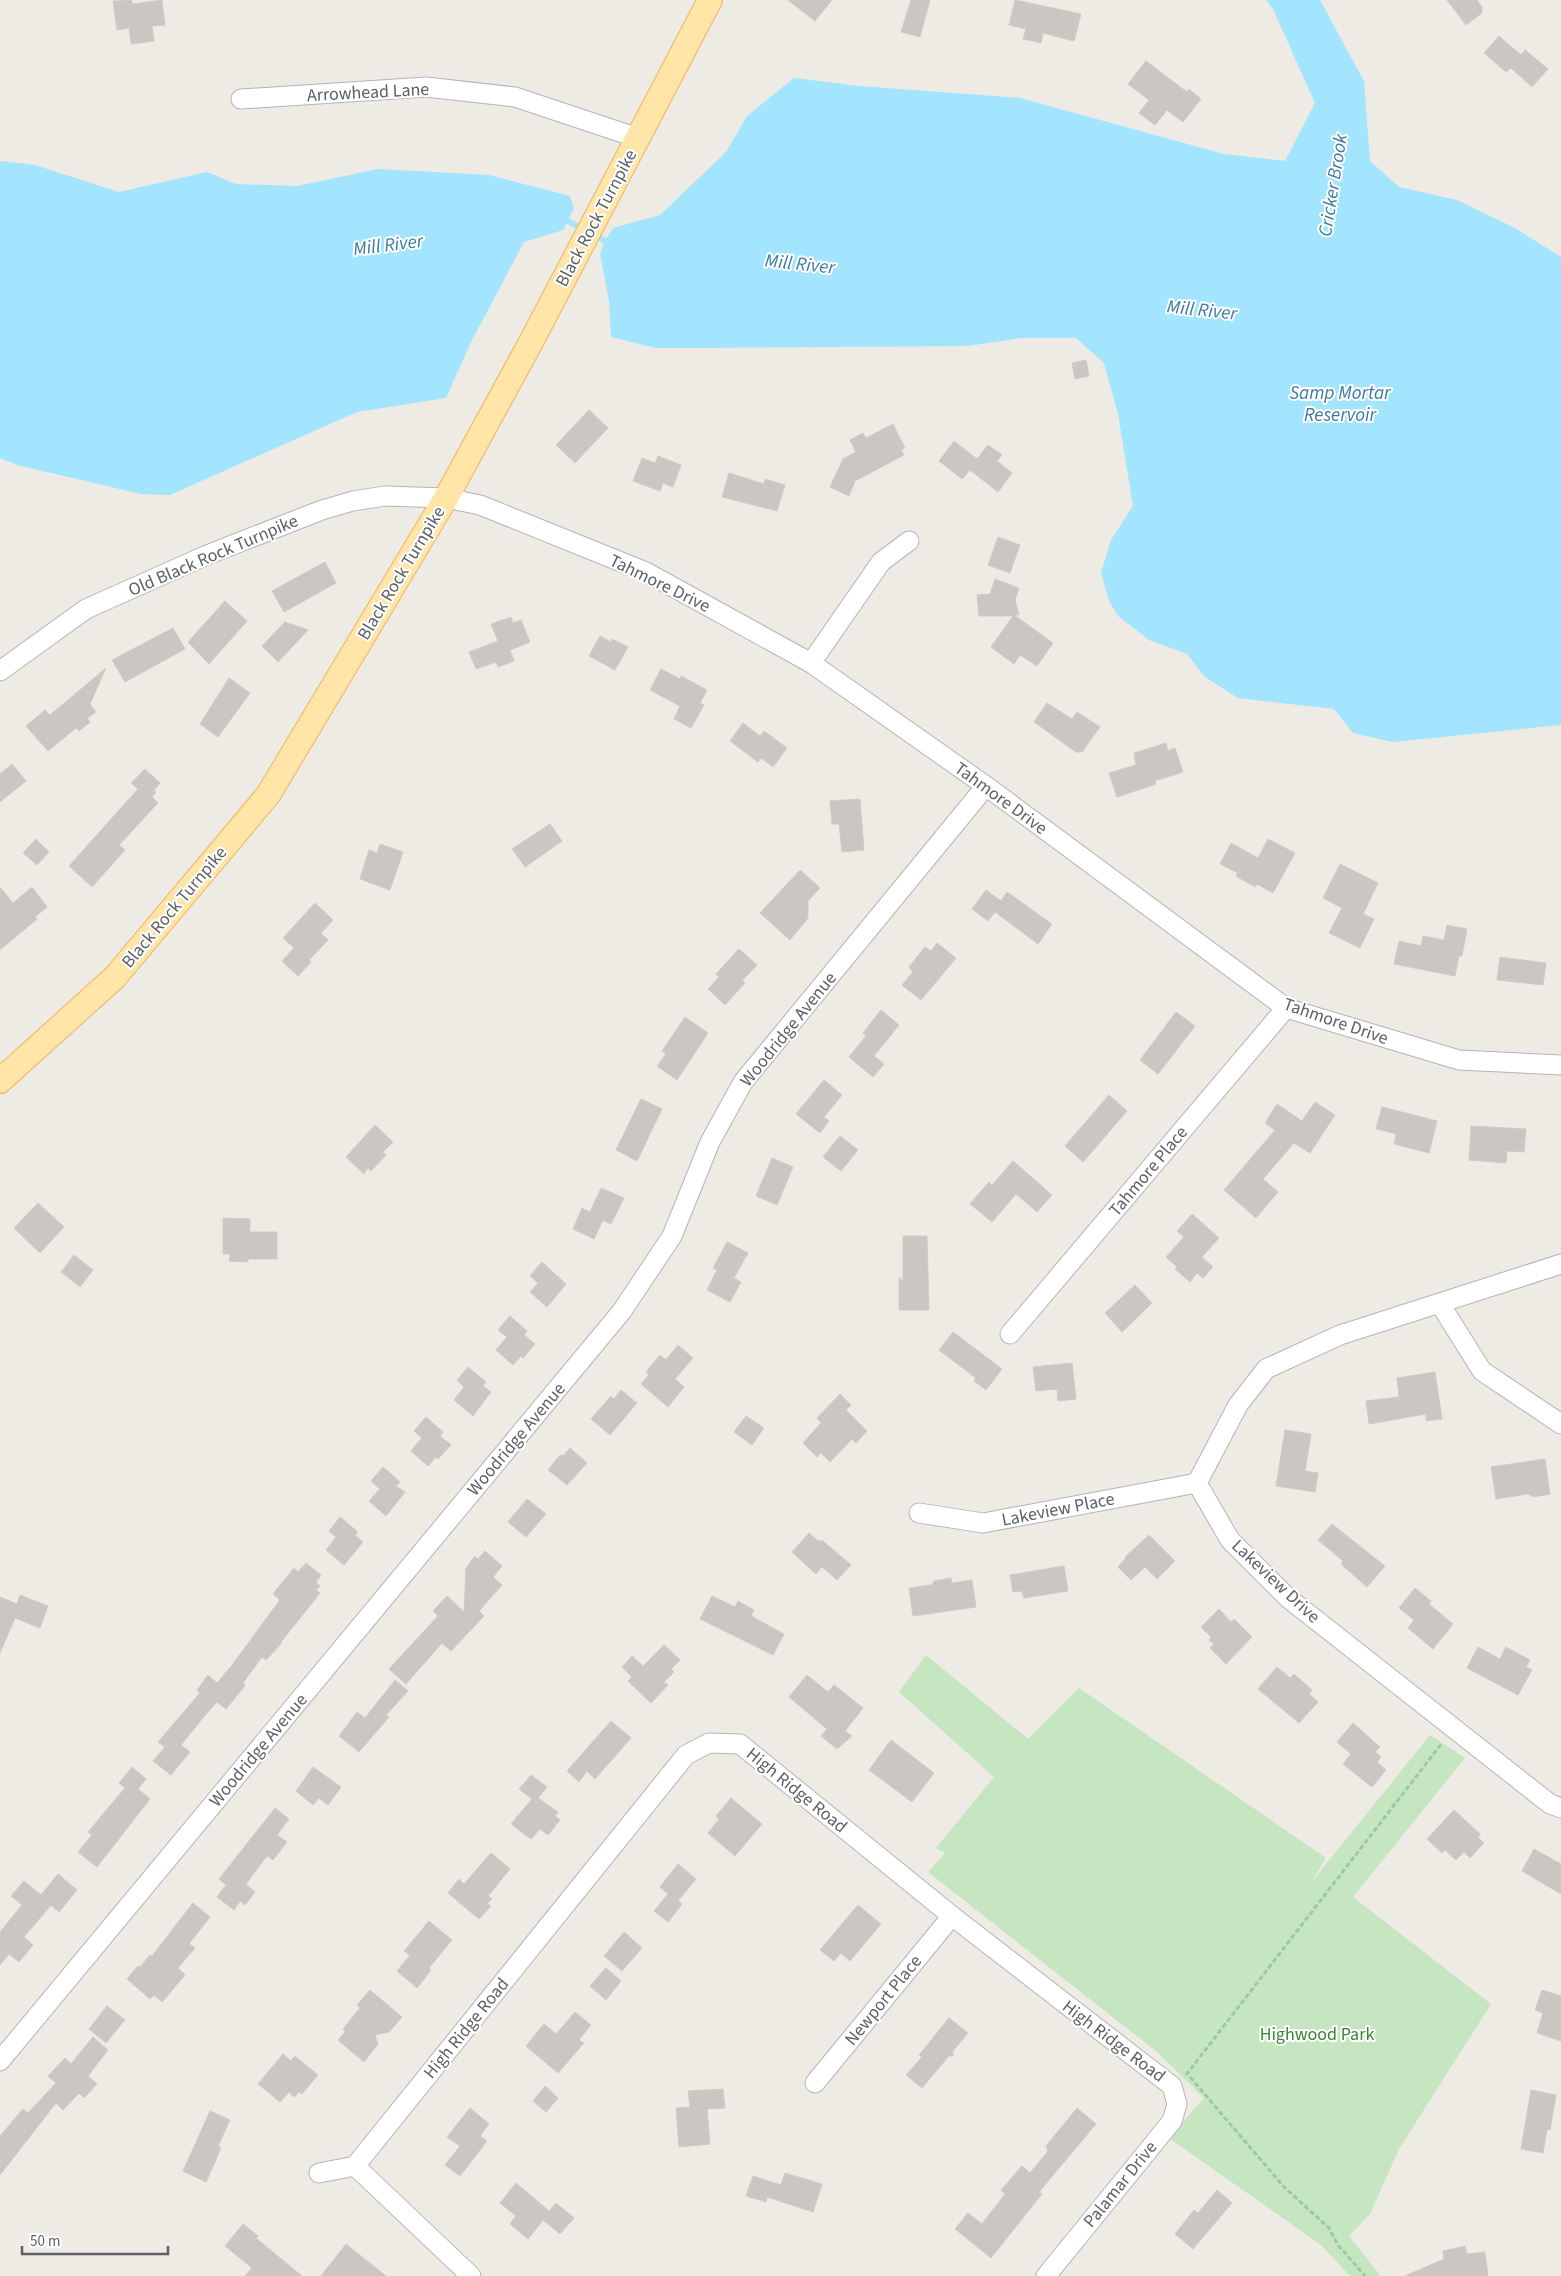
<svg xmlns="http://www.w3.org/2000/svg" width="1561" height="2276" font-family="'Source Sans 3',sans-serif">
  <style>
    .green { fill: #c5e6c0 }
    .water { fill: #a3e4ff }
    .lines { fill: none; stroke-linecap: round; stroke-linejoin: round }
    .stream { stroke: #a3e4ff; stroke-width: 5.5 }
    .building { fill: #cac6c1; stroke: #d3cbc2 }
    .minor-casing { stroke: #b1b5b9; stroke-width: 21 }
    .major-casing { stroke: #f2b25a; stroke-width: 26 }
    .path { stroke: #9acaa2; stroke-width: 3; stroke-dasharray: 5 2.5; stroke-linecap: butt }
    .minor { stroke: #fff; stroke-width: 19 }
    .major { stroke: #ffe5a8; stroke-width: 24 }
    .labels { text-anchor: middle; stroke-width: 4; stroke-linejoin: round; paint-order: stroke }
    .street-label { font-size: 18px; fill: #5c6164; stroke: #fff }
    .park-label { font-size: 18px; fill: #3c8334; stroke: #fff }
    .water-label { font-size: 19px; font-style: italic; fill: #3b7a9f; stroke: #fff }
  </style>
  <rect width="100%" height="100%" fill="#eeebe4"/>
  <polygon class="green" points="926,1655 1028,1739 1079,1688 1326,1858 1310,1884 1430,1735 1465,1758 1353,1897 1491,2004 1399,2149 1370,2214 1349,2236 1381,2276 1350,2276 1321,2245 1169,2138 1204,2098 1157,2052 928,1872 945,1853 936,1848 994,1777 899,1692"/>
  <g class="water">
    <polygon points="1266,0 1320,0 1364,81 1370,161 1399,187 1457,200 1515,228 1561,257 1561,725 1393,742 1353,733 1334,709 1238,698 1205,677 1187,654 1149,640 1118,616 1109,601 1101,573 1111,540 1133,506 1118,414 1104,363 1076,338 1021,338 968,346 693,348 656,348 611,337 609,301 600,254 605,241 613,228 660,215 726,152 747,116 794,78 859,86 1020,98 1224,154 1285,161 1315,103 1273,9"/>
    <polygon points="0,161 35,165 119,192 207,172 236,184 297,186 378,169 489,175 570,196 574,208 563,230 524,242 471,342 446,398 357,412 170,495 141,494 17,465 0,458"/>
  </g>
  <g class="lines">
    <g class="stream">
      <polyline points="562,221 568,221 585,230"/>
      <polyline points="593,234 605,241 612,242"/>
    </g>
  </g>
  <g class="building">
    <polygon points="132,0 132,4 162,0 165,25 152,26 154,41 131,44 129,28 117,30 113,1"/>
    <polygon points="788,0 832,0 815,21"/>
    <polygon points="911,0 930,0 920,37 901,32"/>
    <polygon points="1015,0 1081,14 1074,41 1043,33 1041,43 1023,39 1026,29 1009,25"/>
    <polygon points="1447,0 1477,0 1482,7 1482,13 1466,25"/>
    <polygon points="1499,36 1521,55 1525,50 1548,69 1532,87 1511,68 1506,72 1484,53"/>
    <polygon points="1146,61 1187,92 1189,89 1201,99 1183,122 1167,110 1155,125 1139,113 1149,100 1128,84"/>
    <polygon points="1086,360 1089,376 1075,379 1072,363"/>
    <polygon points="589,410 608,428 575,463 556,445"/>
    <polygon points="893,424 905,448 901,450 904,455 855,481 849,496 830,487 843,459 856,452 850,440 863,433 866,438"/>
    <polygon points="954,441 977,459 988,445 1002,455 997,461 1012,473 998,492 970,470 962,479 939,461"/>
    <polygon points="658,456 681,465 673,487 663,483 660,491 633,481 642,458 655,463"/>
    <polygon points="729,473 764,484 765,479 785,485 777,511 722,497"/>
    <polygon points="998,537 1020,545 1010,573 988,565"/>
    <polygon points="325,562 336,583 284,612 272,591"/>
    <polygon points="995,579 1019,588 1015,600 1019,615 1014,615 1053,643 1037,666 1020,655 1014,664 991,647 1013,616 979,616 977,595 990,594"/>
    <polygon points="225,601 247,621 209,664 188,642"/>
    <polygon points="511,617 513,623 521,620 530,642 510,650 514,661 498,667 496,662 476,669 469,652 498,641 491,624"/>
    <polygon points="285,622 308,630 278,662 262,646"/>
    <polygon points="173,628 185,649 125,682 112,660"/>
    <polygon points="600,636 611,642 612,639 628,647 615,670 589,656"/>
    <polygon points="106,668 90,704 96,712 87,718 90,722 79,731 76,728 48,751 26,726 45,710 50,715"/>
    <polygon points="661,669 680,679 681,676 707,690 700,703 704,705 691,728 674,719 680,706 650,690"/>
    <polygon points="229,678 250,693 218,737 200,724"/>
    <polygon points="1047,703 1072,719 1077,712 1100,727 1082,752 1076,752 1034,722"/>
    <polygon points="743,723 760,736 764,731 787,748 773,767 761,758 758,762 730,741"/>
    <polygon points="1166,743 1168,751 1175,748 1183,772 1155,781 1156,784 1117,797 1109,773 1136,765 1134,753"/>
    <polygon points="12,764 26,781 0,802 0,774"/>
    <polygon points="145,769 160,783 154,790 156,792 152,797 158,803 119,845 125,850 92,887 69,866 138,789 131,783"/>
    <polygon points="860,799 864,850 842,852 839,824 832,824 830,801"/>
    <polygon points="550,824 562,841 525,867 512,849"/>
    <polygon points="36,839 49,852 37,865 23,853"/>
    <polygon points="1268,839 1295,853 1273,893 1257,884 1255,887 1236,876 1238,873 1220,864 1231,843 1258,858"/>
    <polygon points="380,844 403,852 390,890 360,879 369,850 377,853"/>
    <polygon points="1340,864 1378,883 1363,914 1374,919 1360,948 1329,933 1342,908 1323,898"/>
    <polygon points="800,870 820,888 808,901 808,918 790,940 760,913"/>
    <polygon points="0,887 13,903 32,887 47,907 35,917 37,919 0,950"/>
    <polygon points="986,890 1001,901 1007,892 1052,924 1038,944 995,912 988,921 972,909"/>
    <polygon points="315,903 333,920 321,933 328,940 309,960 311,962 298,976 282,961 294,948 283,938"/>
    <polygon points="1447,925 1467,929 1462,956 1459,956 1455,976 1394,964 1399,941 1421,946 1423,936 1444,940"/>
    <polygon points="937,943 956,958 921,1000 902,985 913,972 909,967 925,947 931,951"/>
    <polygon points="739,949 757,965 742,981 745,983 725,1005 708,989 719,977 716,974"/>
    <polygon points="1500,957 1546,963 1543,985 1497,980"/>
    <polygon points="881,1010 899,1025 874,1056 884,1064 873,1077 849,1057 866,1036 863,1033"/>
    <polygon points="1176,1012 1195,1026 1158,1074 1140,1060"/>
    <polygon points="685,1017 708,1033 677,1080 657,1066 666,1054 662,1051"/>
    <polygon points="824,1080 842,1095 824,1117 829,1121 820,1133 796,1114"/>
    <polygon points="1109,1095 1127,1111 1083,1162 1065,1146"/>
    <polygon points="641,1099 662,1109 637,1161 616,1150"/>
    <polygon points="1315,1102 1335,1115 1310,1153 1294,1143 1263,1179 1278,1192 1256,1218 1224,1190 1275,1130 1265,1123 1277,1104 1302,1121"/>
    <polygon points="1382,1107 1437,1121 1429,1153 1394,1144 1396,1134 1376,1129"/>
    <polygon points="375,1125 393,1142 383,1152 386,1155 371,1171 368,1168 364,1174 346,1157"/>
    <polygon points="1471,1126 1526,1129 1524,1152 1507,1151 1506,1163 1469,1160"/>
    <polygon points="840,1136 858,1150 841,1171 823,1157"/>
    <polygon points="772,1158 793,1167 777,1205 756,1196"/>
    <polygon points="1013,1161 1052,1195 1037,1212 1016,1194 992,1222 970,1204 989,1182 992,1185"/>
    <polygon points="601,1188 624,1198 611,1224 603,1220 594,1239 573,1229 582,1208 590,1212"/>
    <polygon points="38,1203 64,1227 40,1253 14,1228"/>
    <polygon points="1192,1214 1219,1238 1202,1257 1213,1267 1203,1278 1197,1273 1190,1282 1175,1269 1177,1267 1166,1257 1184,1237 1177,1231"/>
    <polygon points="223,1218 250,1219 250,1232 277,1232 277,1259 248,1259 248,1262 229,1261 230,1254 223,1254"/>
    <polygon points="903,1236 927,1236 929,1310 899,1310 899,1277 903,1282"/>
    <polygon points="727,1242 748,1253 734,1278 741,1282 730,1302 707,1290 717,1270 713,1268"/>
    <polygon points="74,1255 93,1270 80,1287 61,1272"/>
    <polygon points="542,1262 566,1284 547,1307 530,1292 538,1283 530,1276"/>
    <polygon points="1135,1285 1152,1303 1122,1332 1105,1313"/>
    <polygon points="510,1316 527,1331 524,1335 535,1344 523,1358 521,1356 513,1365 496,1350 507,1337 498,1330"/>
    <polygon points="953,1332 1002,1369 986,1390 974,1381 976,1378 939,1350"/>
    <polygon points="678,1345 693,1358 675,1379 684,1387 668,1407 641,1384 649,1375 646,1372 660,1355 666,1360"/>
    <polygon points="1072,1363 1076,1399 1058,1401 1057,1389 1036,1391 1033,1367"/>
    <polygon points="468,1367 486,1382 483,1386 491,1392 473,1416 454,1400 464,1387 457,1380"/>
    <polygon points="1435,1372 1442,1419 1426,1421 1426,1414 1369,1424 1366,1401 1399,1397 1397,1378"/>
    <polygon points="621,1390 637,1403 610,1435 591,1419 611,1396 614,1399"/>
    <polygon points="840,1394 851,1405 846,1410 867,1431 856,1443 852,1439 830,1462 821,1453 817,1457 803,1443 821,1423 817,1418"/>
    <polygon points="746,1416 764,1428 752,1445 734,1432"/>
    <polygon points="426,1417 443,1432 440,1436 451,1445 438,1459 436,1457 428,1466 411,1451 422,1438 414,1431"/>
    <polygon points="1285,1430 1311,1434 1305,1471 1318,1473 1315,1492 1276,1486"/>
    <polygon points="570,1448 587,1463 567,1485 548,1470 559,1456 564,1455"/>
    <polygon points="1545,1459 1550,1494 1533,1497 1528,1494 1496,1499 1491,1467"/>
    <polygon points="383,1467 400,1482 396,1486 405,1492 386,1516 369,1501 380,1489 371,1481"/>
    <polygon points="527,1499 546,1514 526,1537 508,1522"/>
    <polygon points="340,1517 358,1532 355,1535 363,1542 344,1565 326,1550 336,1537 329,1531"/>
    <polygon points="1332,1524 1385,1566 1367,1587 1341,1564 1343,1561 1318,1540"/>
    <polygon points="809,1533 818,1541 823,1541 851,1565 837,1580 822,1567 816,1574 792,1552"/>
    <polygon points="1149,1535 1175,1561 1157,1579 1145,1567 1131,1580 1118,1567 1126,1558 1125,1557"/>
    <polygon points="485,1551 502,1566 493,1577 502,1585 479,1611 484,1616 451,1651 442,1643 406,1684 389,1669 438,1616 433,1611 447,1596 464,1612 466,1568 475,1556 478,1559"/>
    <polygon points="306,1563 321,1575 316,1582 320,1586 316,1590 320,1593 281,1642 281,1644 266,1660 262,1657 243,1683 245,1686 226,1709 217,1702 207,1713 181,1745 190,1752 171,1775 153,1761 165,1747 158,1742 200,1693 197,1690 208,1675 217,1683 232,1665 280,1600 273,1594 294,1568 298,1572"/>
    <polygon points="1064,1566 1068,1591 1024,1598 1022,1591 1013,1592 1010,1575"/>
    <polygon points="951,1578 952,1583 972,1580 976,1607 913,1616 909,1588 932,1585 934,1581"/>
    <polygon points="1415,1588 1431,1601 1429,1604 1453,1624 1433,1649 1408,1628 1414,1620 1399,1608"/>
    <polygon points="20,1595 48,1606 40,1628 15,1618 0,1653 0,1597 17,1604"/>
    <polygon points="712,1596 735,1607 738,1601 754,1610 751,1616 784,1634 773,1655 700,1619"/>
    <polygon points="1219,1609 1231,1622 1234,1619 1252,1637 1226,1664 1210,1648 1214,1644 1209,1640 1211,1637 1201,1627"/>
    <polygon points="664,1645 680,1660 671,1669 674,1672 664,1682 668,1685 651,1703 628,1681 632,1677 622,1667 632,1656 643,1666"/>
    <polygon points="1478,1647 1500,1659 1506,1647 1530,1660 1526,1667 1532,1670 1518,1695 1467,1668"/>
    <polygon points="1277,1667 1290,1678 1294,1674 1312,1690 1309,1694 1318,1702 1299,1723 1258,1689"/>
    <polygon points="807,1675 828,1692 834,1685 863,1708 845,1731 852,1736 837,1749 821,1736 827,1729 789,1697"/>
    <polygon points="395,1680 408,1691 386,1715 389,1717 359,1752 339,1736 357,1712 365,1718"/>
    <polygon points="611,1721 631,1738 595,1779 587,1771 579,1782 567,1771"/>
    <polygon points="1353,1723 1380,1747 1375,1752 1381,1757 1377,1762 1386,1770 1372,1787 1343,1764 1351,1754 1337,1742"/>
    <polygon points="891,1740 934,1773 912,1802 869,1770"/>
    <polygon points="132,1767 146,1779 138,1789 150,1799 97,1867 78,1852 92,1835 88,1832 125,1788 119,1783"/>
    <polygon points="313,1767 341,1787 328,1805 319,1798 313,1805 296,1791"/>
    <polygon points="531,1775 547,1787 538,1798 558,1812 555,1816 560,1820 548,1835 540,1829 531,1839 511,1824 532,1799 519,1789"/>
    <polygon points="731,1798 762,1824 735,1856 708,1833 719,1819 716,1816"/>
    <polygon points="275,1808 289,1819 277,1835 287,1842 273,1860 267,1856 246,1884 255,1892 245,1905 240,1901 234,1910 217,1897 226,1885 219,1879"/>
    <polygon points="1454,1810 1480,1834 1478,1837 1484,1843 1470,1858 1464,1852 1456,1860 1445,1850 1442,1853 1427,1839"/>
    <polygon points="1534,1849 1561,1864 1561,1894 1522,1871"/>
    <polygon points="491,1853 510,1869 488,1896 492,1899 487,1903 491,1906 479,1919 448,1893 459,1879 464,1884"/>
    <polygon points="678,1864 696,1879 678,1901 682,1904 668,1922 654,1911 668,1894 660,1887"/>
    <polygon points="58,1874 77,1890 59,1912 51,1905 24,1937 33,1945 19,1962 9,1954 0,1965 0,1932 22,1905 11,1896 24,1881 41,1895"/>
    <polygon points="193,1903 210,1917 189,1944 195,1948 178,1968 185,1975 162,2002 154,1995 150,1999 127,1979 138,1966 140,1967 150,1955 152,1956"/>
    <polygon points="858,1905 881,1924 850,1961 841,1953 834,1961 820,1950"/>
    <polygon points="429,1921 452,1940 429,1968 431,1970 417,1988 397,1971 410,1955 404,1951"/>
    <polygon points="624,1932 642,1948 622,1971 604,1956"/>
    <polygon points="606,1968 621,1981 606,2000 590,1986"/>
    <polygon points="370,1990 402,2017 389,2032 375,2035 378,2044 364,2062 338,2040 345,2032 343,2029 360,2008 357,2005"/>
    <polygon points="1542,1990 1561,1996 1561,2041 1537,2033 1543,2013 1535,2010"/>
    <polygon points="107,2006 125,2020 106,2043 89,2029"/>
    <polygon points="575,2012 591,2025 579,2040 584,2043 558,2073 526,2046 544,2024 556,2034"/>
    <polygon points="949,2018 968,2033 953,2051 953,2056 949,2056 922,2088 906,2075 922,2057 919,2055"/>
    <polygon points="93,2037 108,2050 88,2076 97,2084 84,2098 79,2093 63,2110 56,2103 0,2175 0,2136 23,2109 28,2113 56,2083 48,2076 65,2058 71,2064"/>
    <polygon points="283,2054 291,2061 295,2056 318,2075 302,2094 299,2092 294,2097 289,2092 280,2102 258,2084"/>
    <polygon points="545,2086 558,2098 546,2112 533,2101"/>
    <polygon points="723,2089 725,2108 707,2109 710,2144 679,2147 676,2108 690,2107 688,2091"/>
    <polygon points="1531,2090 1556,2095 1550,2130 1547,2129 1543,2153 1521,2149"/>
    <polygon points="470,2108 489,2124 480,2136 487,2141 460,2176 445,2165 460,2146 447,2137"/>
    <polygon points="1077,2108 1096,2124 1039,2192 1042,2194 991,2258 955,2229 968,2213 982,2224 1005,2194 1001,2190 1022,2166 1030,2173 1048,2151 1046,2146"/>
    <polygon points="210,2111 230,2120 218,2146 221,2148 206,2182 183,2171"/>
    <polygon points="785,2173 822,2184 813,2212 767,2197 766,2202 746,2196 753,2176 781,2185"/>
    <polygon points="516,2183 549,2211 556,2203 574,2218 560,2234 543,2220 528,2239 510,2224 516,2216 500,2203"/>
    <polygon points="1217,2190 1232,2203 1193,2249 1175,2234 1194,2210 1198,2213"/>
    <polygon points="243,2224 258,2236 256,2238 302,2276 245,2276 252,2268 225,2246"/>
    <polygon points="346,2244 386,2276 321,2276"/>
    <polygon points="1465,2246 1467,2254 1485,2252 1488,2276 1405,2276 1444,2259 1443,2251"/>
  </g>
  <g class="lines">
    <defs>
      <g id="minor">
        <polyline points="241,99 426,87 515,97 638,138"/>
        <polyline points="811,663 881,562 909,541"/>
        <polyline points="0,671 86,609 207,555 322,510 353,501 385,496 446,498 480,505 646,572 811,663 986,786 1286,1008 1459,1060 1561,1065"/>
        <polyline points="1440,1304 1482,1371 1561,1424"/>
        <polyline points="1010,1334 1286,1008"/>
        <polyline points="1197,1483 1230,1540 1288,1598 1550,1804 1561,1808"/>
        <polyline points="1197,1483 1238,1405 1266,1369 1340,1335 1561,1264"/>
        <polyline points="919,1513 983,1523 1197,1483"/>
        <polyline points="0,2061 622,1311 672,1236 710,1142 743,1082 986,786"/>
        <polyline points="815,2083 952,1916"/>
        <polyline points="355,2166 471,2276"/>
        <polyline points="319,2173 355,2166 686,1755 709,1743 740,1744 952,1916 1172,2086 1177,2104 1172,2121 1046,2276"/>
      </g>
      <polyline id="major" points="0,1081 115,977 268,795 446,498 531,342 710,0"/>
    </defs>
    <use href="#minor" class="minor-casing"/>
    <use href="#major" class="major-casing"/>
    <g class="path">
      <polyline points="1186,2075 1442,1743"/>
      <polyline points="1190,2077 1284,2187 1329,2228 1338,2245 1365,2276"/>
    </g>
    <use href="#minor" class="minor"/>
    <use href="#major" class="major"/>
  </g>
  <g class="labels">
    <g class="street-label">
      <text transform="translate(368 92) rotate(-3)" y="6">Arrowhead Lane</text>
      <text transform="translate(596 218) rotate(-62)" y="6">Black Rock Turnpike</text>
      <text transform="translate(213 555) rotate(-23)" y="6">Old Black Rock Turnpike</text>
      <text transform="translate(401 573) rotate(-59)" y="6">Black Rock Turnpike</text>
      <text transform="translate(660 583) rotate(26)" y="6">Tahmore Drive</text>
      <text transform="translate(1001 798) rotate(36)" y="6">Tahmore Drive</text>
      <text transform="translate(174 907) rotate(-50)" y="6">Black Rock Turnpike</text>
      <text transform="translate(1336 1021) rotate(19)" y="6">Tahmore Drive</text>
      <text transform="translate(788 1029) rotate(-51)" y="6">Woodridge Avenue</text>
      <text transform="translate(1148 1171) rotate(-50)" y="6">Tahmore Place</text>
      <text transform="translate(516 1439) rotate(-50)" y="6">Woodridge Avenue</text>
      <text transform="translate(1058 1509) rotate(-11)" y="6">Lakeview Place</text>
      <text transform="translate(1276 1581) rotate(43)" y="6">Lakeview Drive</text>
      <text transform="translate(258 1750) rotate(-50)" y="6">Woodridge Avenue</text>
      <text transform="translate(797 1790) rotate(39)" y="6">High Ridge Road</text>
      <text transform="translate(883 2000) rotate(-51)" y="6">Newport Place</text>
      <text transform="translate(466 2028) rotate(-51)" y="6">High Ridge Road</text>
      <text transform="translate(1114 2041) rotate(37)" y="6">High Ridge Road</text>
      <text transform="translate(1120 2184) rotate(-51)" y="6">Palamar Drive</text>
    </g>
    <g class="park-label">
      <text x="1317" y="2040">Highwood Park</text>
    </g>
    <g class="water-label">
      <text transform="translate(1332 185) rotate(-81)" y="7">Cricker Brook</text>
      <text transform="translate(388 244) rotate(-7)" y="7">Mill River</text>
      <text transform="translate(800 263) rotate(6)" y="7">Mill River</text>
      <text transform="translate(1202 309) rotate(6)" y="7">Mill River</text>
      <text x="1340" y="399">Samp Mortar<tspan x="1340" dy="22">Reservoir</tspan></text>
    </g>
  </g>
  <path d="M22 2246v8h146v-8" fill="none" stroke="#5c6164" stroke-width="2.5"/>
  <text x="30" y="2246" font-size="15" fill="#5c6164" stroke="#ffffff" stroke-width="4" paint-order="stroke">50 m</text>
</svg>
